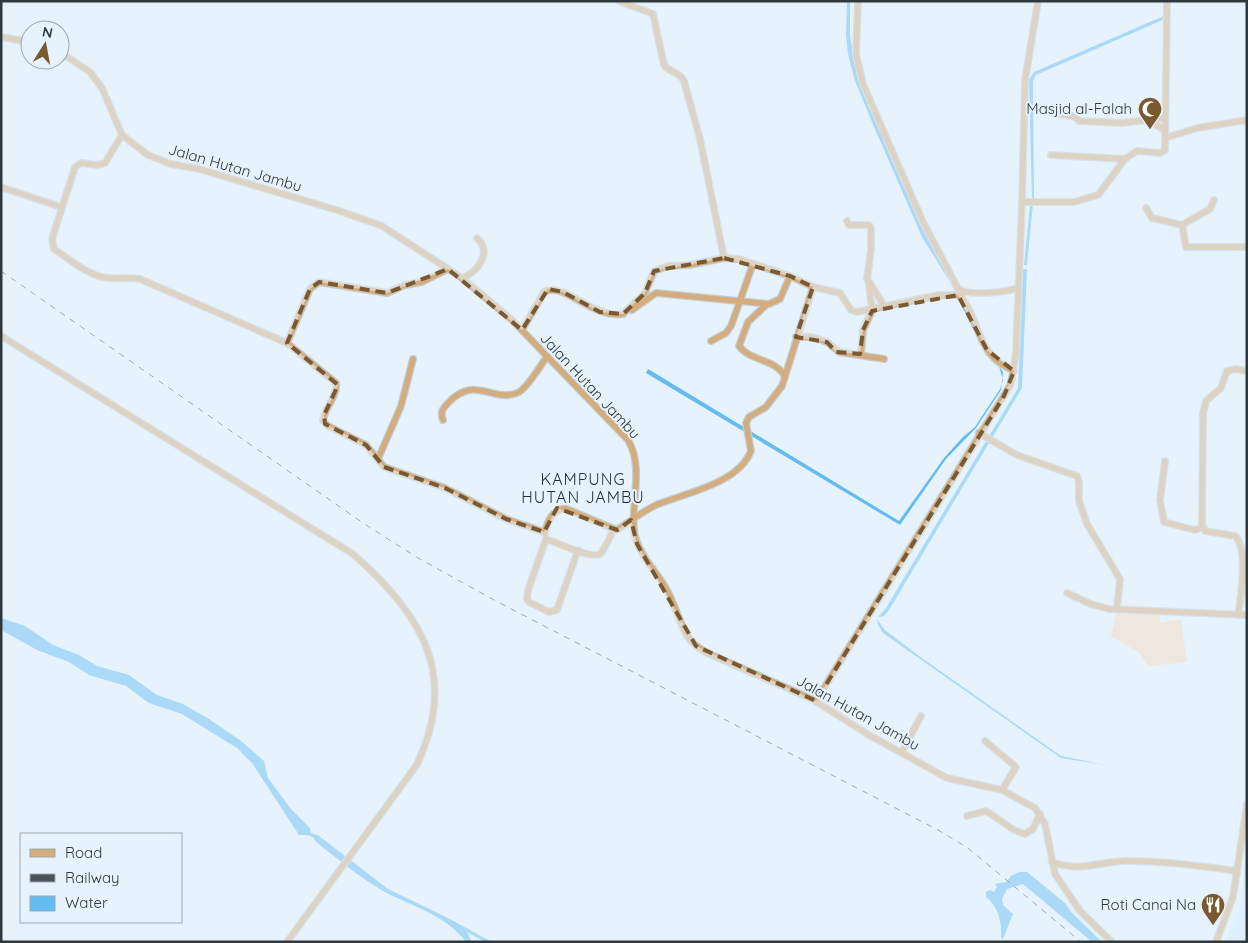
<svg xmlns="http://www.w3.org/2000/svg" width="1248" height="943" font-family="Quicksand,sans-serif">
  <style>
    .built { fill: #d5edfd }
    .green { fill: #f9d9b5 }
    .water { fill: #62bcf2 }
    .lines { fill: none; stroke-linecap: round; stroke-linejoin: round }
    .minor-casing { stroke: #c1ced7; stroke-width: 8 }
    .minor { stroke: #d5ad7d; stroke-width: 5.5 }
    .rail { stroke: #4a5359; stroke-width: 1; stroke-dasharray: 6 6; stroke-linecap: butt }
    .marked { fill: none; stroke: #7a5930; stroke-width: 4; stroke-dasharray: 10 6; stroke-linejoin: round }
    .labels { text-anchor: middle; stroke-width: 4; stroke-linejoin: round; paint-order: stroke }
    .poi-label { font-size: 15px; fill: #2f383d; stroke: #e6f3fd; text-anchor: end }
    .street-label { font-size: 15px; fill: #2f383d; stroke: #e6f3fd }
    .neighbourhood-label { font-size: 16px; letter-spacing: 1px; fill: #1f303c; stroke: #e6f3fd }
  </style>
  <rect width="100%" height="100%" fill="#e6f3fd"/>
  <polygon class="built" points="1247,844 1247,942 1225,942 1241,904"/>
  <polygon class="green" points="1117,610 1160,615 1160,622 1164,623 1167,621 1181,620 1187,662 1149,666 1138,652 1111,636"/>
  <g class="water">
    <polygon points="847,1 850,1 850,36 857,75 925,232 941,257 978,337 1003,372 1001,390 976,428 946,459 900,525 646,373 648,369 899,521 944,458 962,438 975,427 1000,389 1003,380 999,366 986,355 950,282 922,237 874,127 854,78 848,54 846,35"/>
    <polygon points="1166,15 1165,19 1036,75 1033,81 1034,199 1032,200 1029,79 1034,72"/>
    <polygon points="1033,204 1027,265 1024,265 1030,205"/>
    <polygon points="1023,269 1027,269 1022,388 889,610 884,616 878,617 886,608 1018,388"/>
    <path d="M1,618L25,626L53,645L79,655L97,666L129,675L157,695L183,704L209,719L241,741L264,761L268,778L291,809L310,828L311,833L319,836L388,889L446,917L492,942H485L467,932L472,942H466C446,915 413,907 385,892C360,878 338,859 316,842C313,834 306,835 299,835L252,763L237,748L182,714L149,703L126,686L89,675L69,662L37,650L1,630Z"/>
    <polygon points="877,619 885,630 919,656 1061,756 1106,765 1061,758 883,633 878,625"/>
    <path d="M1019,872H1027L1065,903L1071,912L1102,942H1092L1023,884L1007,889L1002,899L1003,905L1013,914L1003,939L1001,938C1002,923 999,907 986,897V892L990,890L994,892L997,887L995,884L1006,882L1011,876Z"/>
  </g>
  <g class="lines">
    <defs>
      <g id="minor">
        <path d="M619,1L653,14L664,65C670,73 680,72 684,81L700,139L724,258"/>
        <polyline points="858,1 856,54 863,84 923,222 962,296"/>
        <polyline points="1,37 30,42"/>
        <path d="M60,52L90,72L102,88L122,135L148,155L171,164L199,169L340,211L382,226L462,278L512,320L628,440C644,467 631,501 634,530C637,554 656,570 667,590C675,605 679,621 687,636C692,644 699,648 707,653L812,699L869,735L947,778L1002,790L1035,808L1045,824L1055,874L1080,911L1112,942"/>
        <polyline points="1058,114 1076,117 1079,121 1122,123 1164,118"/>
        <polyline points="1147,120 1165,130"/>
        <path d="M122,135L105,163L97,165L81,163L75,167L52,239L54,249C71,260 89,277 109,278C120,279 129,277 140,279L287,343L336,383C338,396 324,408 323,421L328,426L366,445L384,467L445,488L506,519L544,532"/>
        <polyline points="1165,138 1197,128 1247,120"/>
        <polyline points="1051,155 1125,159 1137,151 1160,153 1165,150 1167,1"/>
        <polyline points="1,187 61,207"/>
        <polyline points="1022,202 1074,202 1098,195 1125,159"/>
        <polyline points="1146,208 1152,218 1182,225 1210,209 1214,200"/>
        <polyline points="847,221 849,225 869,225 871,228 871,249 867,279 885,307"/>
        <polyline points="1182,225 1186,247 1247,247"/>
        <path d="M462,278C478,272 493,252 477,238"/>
        <path d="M958,288C967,297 1006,292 1018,288"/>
        <path d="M766,305L748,322L739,346C751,362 777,359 785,377"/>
        <polyline points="632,310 656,293 769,304 780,299 790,276"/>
        <path d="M522,330L544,292C564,281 592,319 623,314L645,293L654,271L668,266L689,265L724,258L739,259L790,276L813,287L840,293L851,310L857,312L939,295H958C971,302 978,339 989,352C995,361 1004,366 1014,371"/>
        <path d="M1,336L353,554C422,614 460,676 416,766L287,942"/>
        <polyline points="796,337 812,337 827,342 839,352 884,359"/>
        <polyline points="711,341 726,333 731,326 753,264"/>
        <polyline points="287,343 310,289 319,282 387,293 405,285 422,282 448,269"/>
        <polyline points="861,354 863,330 872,311 869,283"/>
        <path d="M443,420C440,412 443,408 448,403C475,374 492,403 517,393C526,390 540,366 546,358"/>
        <polyline points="979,433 1017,455 1077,476 1079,482 1079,501 1087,524 1120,579 1117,608"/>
        <polyline points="378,459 401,406 413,359"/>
        <polyline points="1165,461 1160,500 1164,522 1195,530 1203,527"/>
        <path d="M545,534C546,522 554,507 567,509L614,529"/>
        <path d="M578,550L557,610L549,612L529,602L527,599L528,590L546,539C556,542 594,561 601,553C606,547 610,536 614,529L617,530C630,521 642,512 656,505C685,493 738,484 751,451L746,423L749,417L766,407L782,386L813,287"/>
        <polyline points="1067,593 1091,604 1109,609 1247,615"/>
        <path d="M1238,615C1241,598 1248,547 1235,536L1205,531L1202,524L1203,413L1206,401L1221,388L1227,371L1236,369L1247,371"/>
        <polyline points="816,701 1011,384 1016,352 1022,202 1025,80 1038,1"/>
        <polyline points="985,741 1016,767 1002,790"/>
        <polyline points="902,752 921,716"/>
        <polyline points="967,816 986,811 1014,830 1025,834 1033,829 1040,814"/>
        <path d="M1052,862C1082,873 1098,861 1128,861C1164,861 1201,866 1237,871"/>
        <polyline points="1216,942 1233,897 1247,804"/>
      </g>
    </defs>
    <use href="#minor" class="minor-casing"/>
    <use href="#minor" class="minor"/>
    <polyline class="rail" points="1,271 363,523 418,558 496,601 938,830 968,848 1081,942"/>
  </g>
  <path d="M0 0H1248V943H0ZM724,258L790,276L813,287L796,337L827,342L836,352L860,354L863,330L872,311L958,295L987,350L1014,371L1004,396L816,701L696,646L637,544L631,520L617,530L557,508L544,532L506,519L445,488L384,467L366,445L325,424L324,415L338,385L287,343L310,289L319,282L387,293L448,269L522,330L548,289L563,292L600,312L623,314L645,293L654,271Z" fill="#e6f3fd" fill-opacity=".55" fill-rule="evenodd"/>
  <path class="marked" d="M724,258L790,276L813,287L796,337L827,342L836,352L860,354L863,330L872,311L958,295L987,350L1014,371L1004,396L816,701L696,646L637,544L631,520L617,530L557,508L544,532L506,519L445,488L384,467L366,445L325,424L324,415L338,385L287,343L310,289L319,282L387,293L448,269L522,330L548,289L563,292L600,312L623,314L645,293L654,271Z"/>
  <defs>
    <symbol id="mosque-pin" viewBox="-11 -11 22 30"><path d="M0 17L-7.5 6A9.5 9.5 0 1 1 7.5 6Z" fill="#7a5930" stroke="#e6f3fd"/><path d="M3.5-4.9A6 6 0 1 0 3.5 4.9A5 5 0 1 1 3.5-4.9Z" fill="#fff"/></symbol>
    <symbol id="restaurant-pin" viewBox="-11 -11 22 30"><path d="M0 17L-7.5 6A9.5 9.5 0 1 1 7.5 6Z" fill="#7a5930" stroke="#e6f3fd"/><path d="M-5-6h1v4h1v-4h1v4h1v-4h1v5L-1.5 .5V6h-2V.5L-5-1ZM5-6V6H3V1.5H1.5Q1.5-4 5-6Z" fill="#fff"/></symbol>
  </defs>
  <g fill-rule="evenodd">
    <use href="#mosque-pin" x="1136" y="95" width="28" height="38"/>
    <use href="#restaurant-pin" x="1199" y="891" width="28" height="38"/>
  </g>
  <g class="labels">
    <g class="poi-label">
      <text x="1132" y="114">Masjid al-Falah</text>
      <text x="1196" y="910">Roti Canai Na</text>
    </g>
    <g class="street-label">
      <text transform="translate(235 168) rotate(16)" y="5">Jalan Hutan Jambu</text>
      <text transform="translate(590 386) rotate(47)" y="5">Jalan Hutan Jambu</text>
      <text transform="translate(858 713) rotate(29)" y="5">Jalan Hutan Jambu</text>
    </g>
    <g class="neighbourhood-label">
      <text x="583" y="485">KAMPUNG<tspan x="583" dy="18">HUTAN JAMBU</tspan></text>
    </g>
  </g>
  <rect width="1248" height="943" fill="none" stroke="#2f383d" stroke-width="5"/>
  <rect x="20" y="833" width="162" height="90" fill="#e6f3fd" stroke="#9da8b0"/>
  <rect x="30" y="849" width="25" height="8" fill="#d5ad7d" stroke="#9da8b0"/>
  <text x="65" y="858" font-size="15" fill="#2f383d">Road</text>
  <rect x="30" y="874" width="25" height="8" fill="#4a5359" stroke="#9da8b0"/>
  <text x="65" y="883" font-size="15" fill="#2f383d">Railway</text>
  <rect x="30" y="896" width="25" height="15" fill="#62bcf2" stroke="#9da8b0"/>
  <text x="65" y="908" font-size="15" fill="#2f383d">Water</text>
  <g transform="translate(45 45) rotate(11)"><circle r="24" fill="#e6f3fd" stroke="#9da8b0"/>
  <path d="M0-4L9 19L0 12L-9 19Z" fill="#7a5930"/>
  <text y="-8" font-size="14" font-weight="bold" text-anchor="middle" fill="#2f383d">N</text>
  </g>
</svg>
